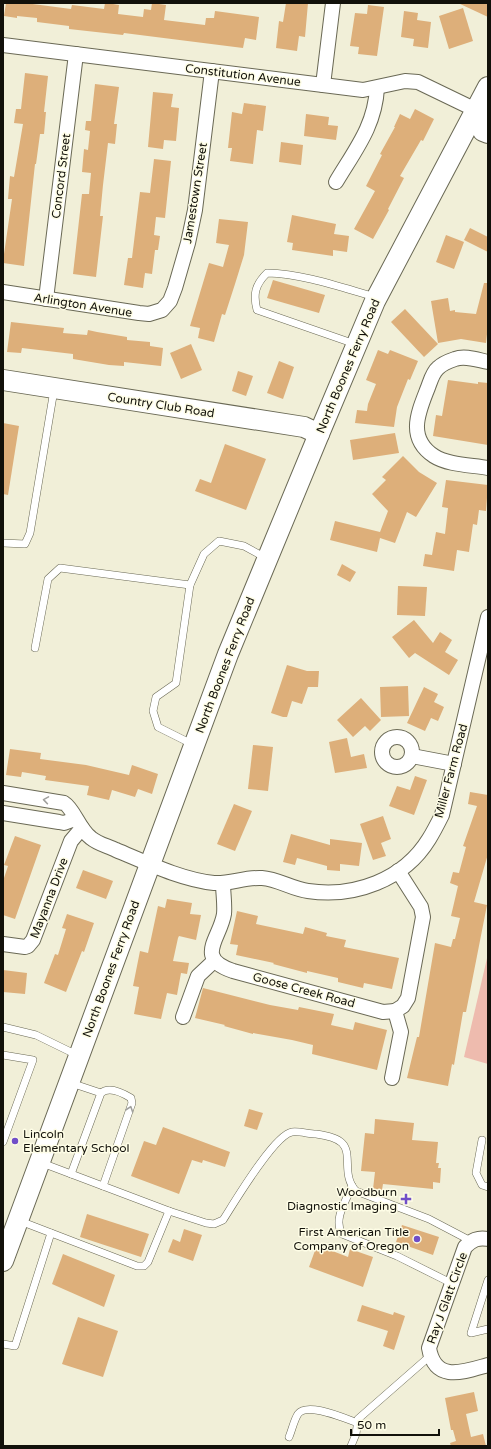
<svg xmlns="http://www.w3.org/2000/svg" width="491" height="1449" font-family="'Varela Round',sans-serif">
  <style>
    .green { fill: #eebbae }
    .building { fill: #ddaf7a }
    .lines { fill: none; stroke-linecap: round; stroke-linejoin: round }
    .lane-casing { stroke: #6a6955; stroke-width: 8 }
    .street-casing { stroke: #6a6955; stroke-width: 16 }
    .secondary-casing { stroke: #6a6955; stroke-width: 22 }
    .lane { stroke: #fff; stroke-width: 7 }
    .street { stroke: #fff; stroke-width: 14 }
    .secondary { stroke: #fff; stroke-width: 20 }
    .oneway { stroke: #a0a09d }
    .poi-dot { fill: #704ec8; stroke: #fefde6; stroke-width: 1.5 }
    .labels { text-anchor: middle; stroke-width: 3; stroke-linejoin: round; paint-order: stroke }
    .street-label { font-size: 12px; fill: #12110a; stroke: #fefde6 }
    .poi-label { font-size: 12px; fill: #12110a; stroke: #fefde6; text-anchor: end }
  </style>
  <rect width="100%" height="100%" fill="#f1efd8"/>
  <polygon class="green" points="488,954 488,1064 464,1057"/>
  <g class="building">
    <polygon points="6,3 25,3 71,9 72,5 104,9 105,3 107,3 119,5 118,14 143,17 144,9 151,10 152,3 166,5 164,20 205,25 206,18 214,18 215,11 259,17 256,40 245,38 243,48 124,33 123,35 69,29 69,26 37,22 37,18 17,16 17,18 4,16"/>
    <polygon points="286,3 308,3 305,37 299,36 297,51 276,48 279,21 283,22"/>
    <polygon points="458,3 488,3 488,17"/>
    <polygon points="368,5 384,7 377,56 358,54 359,47 350,46 355,13 367,14"/>
    <polygon points="463,8 473,41 449,49 439,16"/>
    <polygon points="404,11 418,13 417,20 431,22 428,48 413,46 414,39 401,37"/>
    <polygon points="25,73 48,76 44,112 46,112 44,134 40,134 36,164 35,164 24,266 3,263 3,261 12,199 8,199 10,176 14,177 23,124 14,123 16,109 21,109"/>
    <polygon points="95,84 119,87 114,124 117,124 115,144 108,143 103,185 100,216 103,216 96,277 73,274 82,194 89,194 91,173 82,172 84,149 88,150 90,131 85,130 86,121 91,121"/>
    <polygon points="153,92 173,94 171,107 179,108 176,141 164,140 163,149 148,147"/>
    <polygon points="244,103 266,106 263,131 257,130 253,164 230,161 232,148 228,148 232,112 242,114"/>
    <polygon points="415,109 434,119 423,141 421,140 400,176 404,178 388,209 389,210 373,239 354,229 375,191 366,186 382,155 380,154 395,127 394,127 400,114 410,119"/>
    <polygon points="306,114 329,117 328,125 338,126 336,140 304,136"/>
    <polygon points="281,142 303,145 301,165 279,162"/>
    <polygon points="154,159 171,161 165,218 156,217 154,235 160,236 158,250 155,250 152,274 145,273 143,288 124,285 128,258 132,258 140,192 150,193"/>
    <polygon points="292,215 336,224 334,234 349,236 347,252 333,250 333,256 292,250 293,243 287,242"/>
    <polygon points="219,219 248,222 244,255 235,284 225,315 222,314 214,342 198,338 200,328 190,326 209,263 223,267 229,245 216,243"/>
    <polygon points="470,228 488,237 488,252 464,240"/>
    <polygon points="446,235 464,242 454,269 436,262"/>
    <polygon points="273,280 325,295 319,313 267,298"/>
    <polygon points="484,283 488,283 488,325 486,343 461,339 438,343 431,301 448,298 450,311 455,310 455,312 476,314"/>
    <polygon points="405,309 438,344 424,357 391,322"/>
    <polygon points="11,322 64,328 63,333 87,335 88,330 97,332 127,337 127,340 150,342 150,346 163,348 161,366 124,362 124,366 109,365 73,359 73,354 22,348 21,353 7,352"/>
    <polygon points="191,344 202,370 181,379 170,353"/>
    <polygon points="378,350 388,354 390,350 418,361 410,380 408,379 397,407 394,427 355,423 357,410 367,411 368,404 376,384 366,380"/>
    <polygon points="279,361 294,367 283,399 267,393"/>
    <polygon points="238,371 253,376 246,396 232,391"/>
    <polygon points="448,380 478,384 478,382 488,383 488,445 433,436 436,415 442,416"/>
    <polygon points="3,423 19,426 8,495 3,494"/>
    <polygon points="395,433 399,453 353,460 350,440"/>
    <polygon points="225,444 266,459 246,510 195,491 200,479 211,483"/>
    <polygon points="403,456 419,472 437,483 416,517 407,512 395,543 380,538 377,552 330,540 335,521 380,532 388,511 372,494 386,480 382,477"/>
    <polygon points="446,480 488,485 486,511 479,510 477,525 473,524 469,552 457,550 454,571 423,566 425,554 432,555 436,532 445,534 448,508 442,507"/>
    <polygon points="342,564 356,572 350,582 337,575"/>
    <polygon points="398,586 427,587 425,616 397,615"/>
    <polygon points="414,620 433,643 440,632 452,640 445,652 458,660 449,675 415,653 409,658 392,637"/>
    <polygon points="287,665 307,671 319,671 318,687 308,687 302,704 292,701 287,717 283,717 271,713"/>
    <polygon points="408,686 409,716 381,717 380,687"/>
    <polygon points="424,687 438,694 434,702 444,707 438,721 431,718 425,731 407,723"/>
    <polygon points="361,698 381,720 370,731 365,726 353,737 337,720"/>
    <polygon points="347,738 351,757 364,754 367,768 335,773 329,742"/>
    <polygon points="253,745 273,747 268,791 248,789"/>
    <polygon points="10,749 41,753 40,759 86,765 129,775 132,765 158,774 152,794 138,789 135,797 112,790 109,800 87,795 89,786 45,780 46,776 22,772 21,777 6,775"/>
    <polygon points="415,776 427,780 414,815 389,806 397,786 410,790"/>
    <polygon points="470,792 488,795 488,854 474,902 487,905 466,1012 463,1012 454,1065 452,1064 448,1086 407,1078 417,1037 419,1037 435,943 451,947 453,939 455,939 460,918 451,916 458,886 450,883 453,872 459,873 466,847 463,846 477,806 468,804"/>
    <polygon points="234,804 252,811 235,851 217,844"/>
    <polygon points="383,816 391,839 381,843 386,856 373,860 360,824"/>
    <polygon points="291,834 330,845 330,839 362,843 359,866 340,864 340,871 327,870 327,866 297,858 295,865 283,862"/>
    <polygon points="15,836 41,845 15,919 3,915 3,881 8,866 4,865"/>
    <polygon points="83,870 113,881 106,899 76,888"/>
    <polygon points="167,899 192,903 190,914 201,915 196,940 179,936 178,938 173,961 189,963 187,974 181,973 177,995 167,993 161,1019 134,1014 139,987 133,986 140,951 148,953 158,906 165,908"/>
    <polygon points="237,911 258,916 256,924 303,934 305,927 327,933 326,936 346,940 344,947 399,958 392,989 364,983 363,988 338,982 338,978 307,971 307,973 273,964 274,963 236,955 238,945 230,944"/>
    <polygon points="67,914 94,923 84,952 82,951 66,992 44,983 55,954 58,955 66,929 62,928"/>
    <polygon points="3,970 27,973 25,994 3,992"/>
    <polygon points="203,988 270,1005 298,1010 299,1007 334,1014 331,1025 353,1030 355,1022 387,1030 377,1070 312,1054 313,1045 292,1040 253,1033 253,1034 224,1026 225,1025 195,1018"/>
    <polygon points="249,1109 263,1113 257,1130 244,1126"/>
    <polygon points="375,1119 414,1123 412,1140 438,1142 436,1163 439,1163 438,1168 441,1168 440,1183 433,1182 433,1189 383,1184 382,1190 373,1189 375,1172 361,1171 365,1133 374,1134"/>
    <polygon points="163,1127 230,1152 225,1167 203,1160 202,1163 192,1160 179,1194 131,1176 144,1141 156,1145"/>
    <polygon points="87,1214 149,1234 141,1257 80,1237"/>
    <polygon points="402,1225 439,1237 433,1255 396,1242"/>
    <polygon points="184,1229 202,1235 193,1261 168,1252 173,1239 180,1242"/>
    <polygon points="317,1245 348,1257 350,1249 373,1257 363,1287 309,1267"/>
    <polygon points="63,1254 115,1275 104,1307 52,1284"/>
    <polygon points="362,1305 393,1315 394,1312 405,1316 394,1350 383,1346 388,1331 357,1321"/>
    <polygon points="78,1317 118,1331 103,1377 62,1364"/>
    <polygon points="474,1392 478,1411 466,1414 471,1437 483,1434 486,1446 451,1446 450,1443 456,1441 453,1430 451,1430 445,1398"/>
  </g>
  <g class="lines">
    <defs>
      <g id="lane">
        <path d="M355,344L257,310C253,294 255,285 267,273C304,274 340,287 375,297"/>
        <polyline points="3,543 25,544 30,533 54,390"/>
        <polyline points="35,648 48,579 60,568 190,585"/>
        <polyline points="194,745 158,727 153,711 156,697 176,683 190,585 204,554 219,541 244,546 266,558"/>
        <polyline points="3,1027 36,1035 77,1055"/>
        <polyline points="3,1055 33,1060 3,1142"/>
        <polyline points="71,1083 101,1093"/>
        <polyline points="482,1140 476,1173 482,1185 488,1187"/>
        <path d="M71,1174L101,1093C109,1086 123,1093 131,1098L132,1103L103,1186"/>
        <path d="M352,1186C346,1201 333,1219 342,1234L397,1256L451,1283"/>
        <path d="M169,1211L206,1223L214,1224L223,1220C234,1203 274,1135 292,1132C299,1131 309,1134 316,1134C323,1135 337,1138 342,1143C353,1154 341,1175 356,1191L429,1219L471,1241"/>
        <polyline points="20,1221 137,1266 144,1266 148,1262 169,1211 42,1163"/>
        <polyline points="488,1280 471,1333 488,1329"/>
        <polyline points="3,1344 15,1346 51,1233"/>
        <path d="M289,1437C292,1430 294,1420 298,1414C307,1401 346,1419 358,1423"/>
        <polyline points="351,1446 356,1434 358,1419 430,1356"/>
      </g>
      <g id="street">
        <polyline points="3,45 363,90 405,81 418,82 476,110"/>
        <polyline points="323,85 333,3"/>
        <path d="M336,182C355,150 375,126 377,88"/>
        <polyline points="3,292 139,313 149,314 162,310 170,301 175,288 188,243 195,210 212,71"/>
        <polyline points="46,299 76,54"/>
        <path d="M488,362C478,360 465,355 455,359C449,361 442,364 438,368C432,373 430,383 427,390C418,413 407,438 434,456C448,465 472,465 488,468"/>
        <circle cx="397" cy="752" r="15"/>
        <polyline points="412,756 454,764"/>
        <path d="M3,793L64,803C74,809 79,829 91,838C98,844 108,846 116,850C145,862 182,880 214,883C230,884 245,877 262,878C278,879 292,889 308,891C354,898 404,880 429,839C434,831 438,823 442,815L488,617"/>
        <polyline points="3,813 59,822 64,823 75,819"/>
        <path d="M223,883C223,893 225,904 224,914C220,939 194,958 233,971L383,1012L395,1011"/>
        <polyline points="3,944 25,947 28,946 33,940 71,841 82,828"/>
        <polyline points="183,1017 198,976 214,961"/>
        <polyline points="392,1078 401,1032 395,1011 403,1006 408,998 423,917 421,907 398,871"/>
        <path d="M488,1239C478,1237 472,1240 465,1247L429,1348C435,1383 463,1372 488,1365"/>
      </g>
      <g id="secondary">
        <polyline points="484,109 476,110 483,131 488,133"/>
        <polyline points="3,380 304,427 319,434"/>
        <polyline points="3,1261 228,654 319,434 375,301 488,87"/>
      </g>
    </defs>
    <use href="#lane" class="lane-casing"/>
    <use href="#street" class="street-casing"/>
    <use href="#secondary" class="secondary-casing"/>
    <use href="#lane" class="lane"/>
    <use href="#street" class="street"/>
    <use href="#secondary" class="secondary"/>
  </g>
  <defs><path id="oneway-chevron" d="M-2-3.5L2.5 0L-2 3.5" fill="none" stroke-width="1.6" stroke-linecap="round" stroke-linejoin="round"/></defs>
  <g class="oneway">
    <use href="#oneway-chevron" transform="translate(46 800) rotate(-171)"/>
    <use href="#oneway-chevron" transform="translate(130 1109) rotate(-71)"/>
  </g>
  <g class="poi-dot">
    <circle cx="15" cy="1141" r="4"/>
    <path d="M404 1193h4v4h4v4h-4v4h-4v-4h-4v-4h4z"/>
    <circle cx="417" cy="1239" r="4"/>
  </g>
  <g class="labels">
    <g class="street-label">
      <text transform="translate(243 75) rotate(7)" y="4">Constitution Avenue</text>
      <text transform="translate(61 176) rotate(-83)" y="4">Concord Street</text>
      <text transform="translate(195 193) rotate(-81)" y="4">Jamestown Street</text>
      <text transform="translate(83 305) rotate(9)" y="4">Arlington Avenue</text>
      <text transform="translate(348 366) rotate(-67)" y="4">North Boones Ferry Road</text>
      <text transform="translate(161 405) rotate(9)" y="4">Country Club Road</text>
      <text transform="translate(225 665) rotate(-69)" y="4">North Boones Ferry Road</text>
      <text transform="translate(451 771) rotate(-75)" y="4">Miller Farm Road</text>
      <text transform="translate(49 898) rotate(-69)" y="4">Mayanna Drive</text>
      <text transform="translate(111 969) rotate(-70)" y="4">North Boones Ferry Road</text>
      <text transform="translate(304 990) rotate(15)" y="4">Goose Creek Road</text>
      <text transform="translate(447 1298) rotate(-70)" y="4">Ray J Glatt Circle</text>
    </g>
    <g class="poi-label">
      <text x="23" y="1138" text-anchor="start">Lincoln<tspan x="23" dy="14">Elementary School</tspan></text>
      <text x="397" y="1196">Woodburn<tspan x="397" dy="14">Diagnostic Imaging</tspan></text>
      <text x="409" y="1236">First American Title<tspan x="409" dy="14">Company of Oregon</tspan></text>
    </g>
  </g>
  <rect width="491" height="1449" fill="none" stroke="#12110a" stroke-width="8"/>
  <path d="M351 1429v6h88v-6" fill="none" stroke="#12110a" stroke-width="2"/>
  <text x="357" y="1429" font-size="12" fill="#12110a" stroke="#fefde6" stroke-width="3" paint-order="stroke">50 m</text>
</svg>
